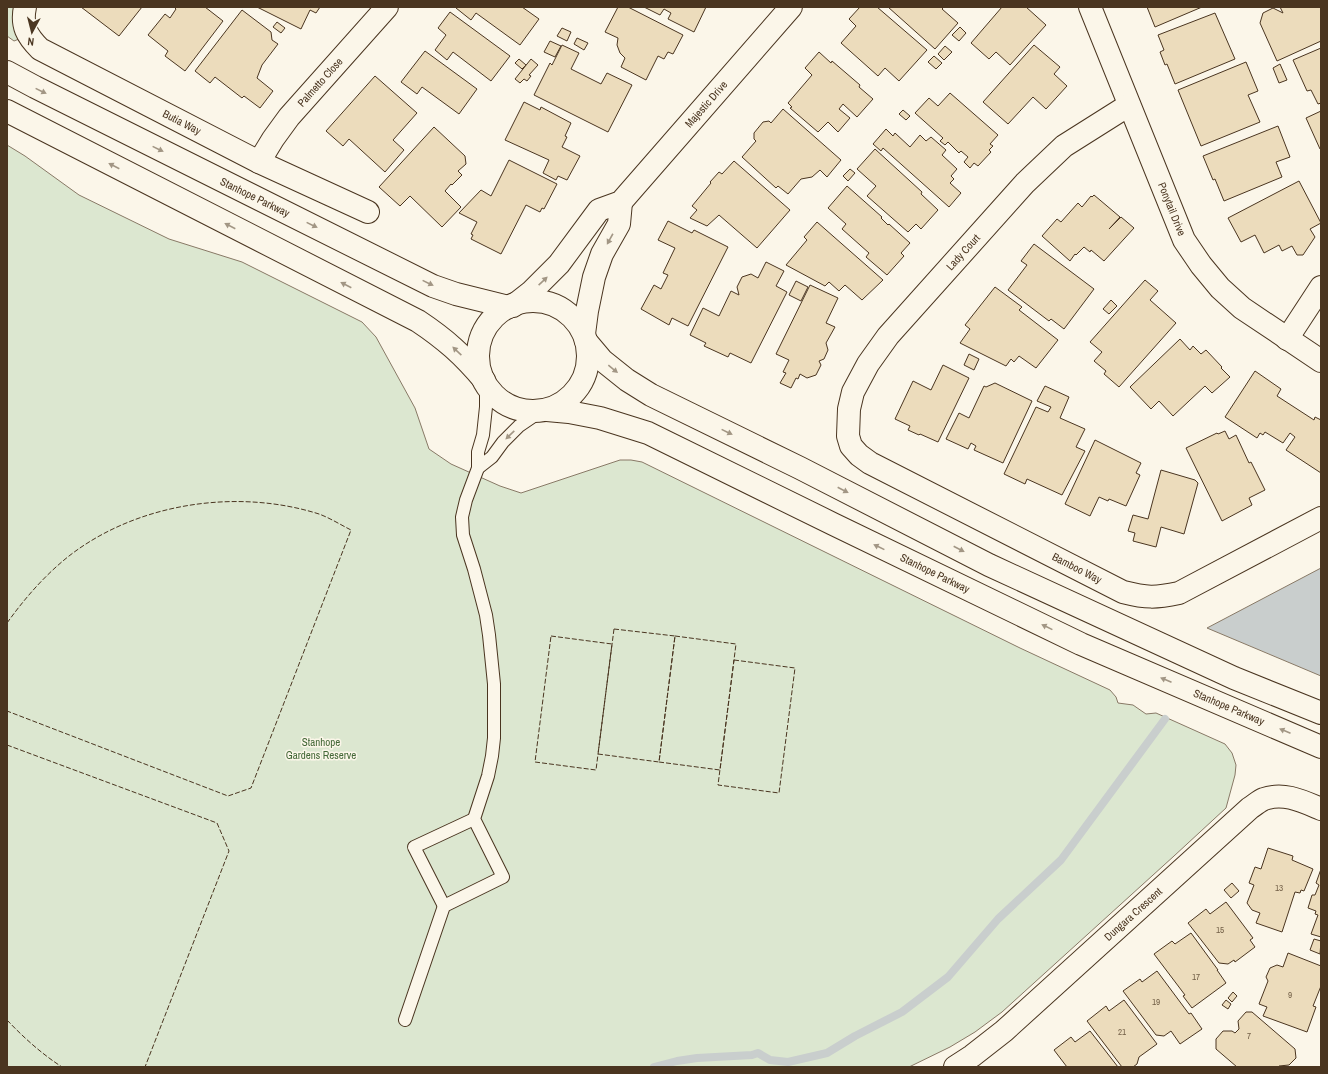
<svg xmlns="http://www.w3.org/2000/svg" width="1328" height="1074" font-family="'Archivo Narrow',sans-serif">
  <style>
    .green { fill: #dce7d0; stroke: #887966 }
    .water { fill: #c9cecd; stroke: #887966 }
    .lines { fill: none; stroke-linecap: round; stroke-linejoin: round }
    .stream { stroke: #c9cecd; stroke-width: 8 }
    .building { fill: #ecdcbc; stroke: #4a3520 }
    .service-casing { stroke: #4a3520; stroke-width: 14 }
    .minor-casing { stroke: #4a3520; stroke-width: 24 }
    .secondary-casing { stroke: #4a3520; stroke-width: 24 }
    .service { stroke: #fbf6e9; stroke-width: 12 }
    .minor { stroke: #fbf6e9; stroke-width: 22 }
    .secondary { stroke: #fbf6e9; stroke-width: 22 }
    .fence { stroke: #4a3520; stroke-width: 1; stroke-dasharray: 5 2; stroke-linecap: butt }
    .oneway { fill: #a29684 }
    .labels { text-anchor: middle; stroke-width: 3; stroke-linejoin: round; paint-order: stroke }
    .number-label { font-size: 9px; fill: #725f47 }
    .street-label { font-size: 11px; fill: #4a3520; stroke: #fbf6e9 }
    .park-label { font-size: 11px; fill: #436837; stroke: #fbf6e9 }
  </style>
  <rect width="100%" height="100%" fill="#fbf6e9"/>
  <g class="green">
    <path d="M7,7H14C12,19 15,28 19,39L14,41L7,36Z"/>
    <polygon points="7,145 25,156 79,195 169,239 242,262 362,322 376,337 415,408 429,449 451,464 500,486 521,493 620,460 631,460 642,462 1020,648 1110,690 1116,697 1118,703 1133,705 1146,714 1156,713 1225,744 1232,753 1236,765 1235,775 1226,808 1174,856 1002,1012 975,1032 950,1047 909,1067 7,1067"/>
  </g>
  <polygon class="water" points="1321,568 1321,676 1207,628"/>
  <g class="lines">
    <polyline class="stream" points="654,1067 677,1061 697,1058 752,1055 758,1053 770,1060 788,1062 827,1053 855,1036 902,1012 948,977 998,919 1061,860 1165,719"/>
  </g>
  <g class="building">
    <polygon points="81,7 142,7 119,36"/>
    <polygon points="174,7 205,7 223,21 185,71 165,56 168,51 148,35 165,14 170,18 176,9"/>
    <polygon points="257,7 320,7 316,13 310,10 301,29"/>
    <polygon points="457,7 522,7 539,19 520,45 476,13 471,20 456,8"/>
    <polygon points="618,7 628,7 683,35 673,54 668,52 664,59 658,56 646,80 621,67 625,58 620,53 617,45 618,38 605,32"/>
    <polygon points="644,7 706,7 694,32 668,19 671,13 664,9 660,15"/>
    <polygon points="860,7 877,7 927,50 899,81 885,68 878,76 841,43 856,26 849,19"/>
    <polygon points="888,7 944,7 942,9 958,23 935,49"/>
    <polygon points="1002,7 1026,7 1046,25 1010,65 996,52 989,59 971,43"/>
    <polygon points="1147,7 1202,7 1155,27"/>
    <polygon points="1280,7 1321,7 1321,41 1277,61 1260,23 1263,13 1273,8 1283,13"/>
    <polygon points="242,10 271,32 272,40 278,44 262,65 257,78 273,91 260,108 244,96 242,98 215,77 210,83 195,71"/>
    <polygon points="450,12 510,56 491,81 453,52 447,60 435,50 446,35 438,28"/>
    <polygon points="1215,13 1235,59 1175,84 1167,64 1165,65 1160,52 1164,50 1158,35"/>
    <polygon points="277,22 285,28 281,33 273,27"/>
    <polygon points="960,27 966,33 959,41 952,35"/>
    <polygon points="562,28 571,32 567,41 557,36"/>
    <polygon points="577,38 588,43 584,50 574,44"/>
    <polygon points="550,41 561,46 555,57 544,52"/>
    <polygon points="562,45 579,53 571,69 601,84 607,73 632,85 608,132 534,95 550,63 552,65"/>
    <polygon points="1034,45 1060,67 1054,74 1067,86 1046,109 1033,97 1008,124 983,102"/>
    <polygon points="945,46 952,52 944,60 938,54"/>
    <polygon points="1321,48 1321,103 1318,104 1311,90 1307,91 1293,60"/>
    <polygon points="425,51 477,89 459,114 422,87 417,94 401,82"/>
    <polygon points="819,52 831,63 832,61 860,85 859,87 873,99 857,117 843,104 839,109 850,118 838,132 828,122 818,132 790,108 792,107 788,103 812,75 805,68"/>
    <polygon points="934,56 942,63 936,69 928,62"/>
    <polygon points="519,59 526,65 522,69 515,63"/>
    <polygon points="531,59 538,65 529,75 531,76 527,81 524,79 520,83 515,79"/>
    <polygon points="1246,62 1258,91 1248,95 1260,122 1201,146 1178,90"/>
    <polygon points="1280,64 1287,80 1279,83 1273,68"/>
    <polygon points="375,76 417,113 393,140 404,150 385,172 349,139 343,146 326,131"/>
    <polygon points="950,93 998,135 990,144 993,146 989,150 991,152 978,166 974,163 970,168 964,162 968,157 961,151 959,153 948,142 945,145 940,141 943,138 915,113 929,98 938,106"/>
    <polygon points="524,102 540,110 541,107 571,123 565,136 567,137 562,147 580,156 567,180 558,176 556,180 543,173 549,160 505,140"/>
    <polygon points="783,109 841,160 827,177 820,170 812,177 801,179 788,194 778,186 776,188 742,157 756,141 754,139 754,133 763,122 769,121 771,123"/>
    <polygon points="903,110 910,116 906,120 899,114"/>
    <polygon points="1321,111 1321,149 1320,149 1306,118"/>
    <polygon points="1278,126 1290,157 1276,162 1282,177 1224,201 1215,179 1213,180 1203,156"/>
    <polygon points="434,127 465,156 466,164 458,171 462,175 452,185 451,184 445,191 461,207 442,227 410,196 400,206 379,187"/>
    <polygon points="886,129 893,136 895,133 910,147 920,135 926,141 931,137 946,150 942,155 957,169 951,176 954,179 950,183 961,193 949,207 883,148 881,151 873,144"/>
    <polygon points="875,149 922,192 921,194 938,210 921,229 916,224 908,232 867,196 876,186 857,169"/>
    <polygon points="509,160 557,184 544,209 542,208 540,212 526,205 501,254 471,239 473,235 471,234 477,222 459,213 481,190 491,196"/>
    <polygon points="734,161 790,210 757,248 719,215 707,226 690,218 697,210 692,206 711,183 710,182 719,172 722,174"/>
    <polygon points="850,169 855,173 848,181 843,176"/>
    <polygon points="1299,181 1321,223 1310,229 1315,237 1303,255 1297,255 1292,246 1282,251 1279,245 1264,253 1255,235 1241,242 1228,218"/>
    <polygon points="847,186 882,217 881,218 888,225 889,224 910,243 901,253 904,256 887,275 866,257 869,253 842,229 846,224 828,208"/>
    <polygon points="1094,195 1120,217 1109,229 1121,217 1134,228 1104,261 1091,250 1090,252 1084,247 1076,255 1075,254 1070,261 1042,236 1057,219 1061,222 1078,203 1082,207 1091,196 1092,197"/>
    <polygon points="668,221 692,233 694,230 728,247 688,326 672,318 669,325 641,309 654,285 661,289 668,275 663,273 675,248 658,240"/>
    <polygon points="817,222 883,280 862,300 845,285 839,291 829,282 825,286 786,265 807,240 804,237"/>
    <polygon points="1034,244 1094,289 1064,329 1051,319 1049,321 1008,290 1027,265 1021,261"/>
    <polygon points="766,262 784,271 776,286 787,292 751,363 730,353 728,357 704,346 706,343 690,335 703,308 719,316 731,291 739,295 737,287 742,277 751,274 758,278"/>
    <polygon points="1145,280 1158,291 1150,300 1176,323 1119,387 1104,374 1106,371 1094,361 1102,352 1090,342"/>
    <polygon points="796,281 808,287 801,301 789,295"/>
    <polygon points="810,285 838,298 826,323 835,327 826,343 828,350 824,359 819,361 821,365 816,375 807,378 800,374 798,379 796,378 791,388 780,383 786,373 783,372 789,360 776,354"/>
    <polygon points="995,287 1022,307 1019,310 1058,340 1036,368 1019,356 1014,362 1011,359 1006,366 960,343 970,329 965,325"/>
    <polygon points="1111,300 1117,306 1109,314 1103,309"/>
    <polygon points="1180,339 1190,350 1193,346 1201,354 1206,350 1222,367 1221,368 1230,377 1212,393 1205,386 1173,416 1159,401 1151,409 1130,387"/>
    <polygon points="969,354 979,359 974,370 964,365"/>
    <polygon points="943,365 969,378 938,442 920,434 919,435 908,430 910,426 895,419 913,381 931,390"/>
    <polygon points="1255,371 1281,389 1277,396 1314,420 1315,417 1321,420 1321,473 1286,450 1295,437 1290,433 1283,443 1265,432 1263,435 1260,433 1257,438 1225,417"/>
    <polygon points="995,383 1032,401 1003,463 974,450 976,446 971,443 968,449 946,439 959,413 969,418 984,386 986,387"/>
    <polygon points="1045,386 1069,397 1060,418 1085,429 1076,447 1085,451 1062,495 1027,479 1025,484 1004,474 1036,407 1048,412 1051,407 1037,401"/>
    <polygon points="1225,431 1229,439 1236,435 1249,463 1251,462 1265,490 1249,498 1252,505 1222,521 1186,448 1217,433 1218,434"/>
    <polygon points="1095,440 1141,463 1136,473 1140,475 1126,506 1109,499 1108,501 1099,497 1090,516 1065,504"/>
    <polygon points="1161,470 1195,480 1198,483 1184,534 1161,527 1156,547 1133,541 1135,533 1128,531 1133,515 1148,519"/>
    <polygon points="1268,848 1293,856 1292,860 1313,869 1304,891 1301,890 1300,893 1295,892 1282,932 1256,923 1260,913 1252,910 1247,903 1254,885 1249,883 1255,867 1261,869"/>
    <polygon points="1321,869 1321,937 1311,934 1318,915 1315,914 1316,911 1308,908 1312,895 1315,895 1319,885 1316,883"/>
    <polygon points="1232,883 1239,891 1231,898 1224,890"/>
    <polygon points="1226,902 1253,938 1250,940 1255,947 1235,962 1234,960 1228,964 1219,963 1188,923 1206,909 1210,914"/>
    <polygon points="1191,933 1218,970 1217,970 1226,983 1192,1008 1183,996 1185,995 1154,954 1172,941 1175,944"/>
    <polygon points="1314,939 1321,941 1320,954 1310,950"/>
    <polygon points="1288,953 1321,966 1321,986 1313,1006 1316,1007 1307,1032 1263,1016 1267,1007 1259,1004 1268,981 1266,977 1270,968 1277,965 1283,967"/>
    <polygon points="1157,971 1189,1014 1191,1013 1202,1029 1180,1044 1171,1031 1164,1036 1156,1035 1123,991 1140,979 1142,982"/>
    <polygon points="1233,992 1237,996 1232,1002 1228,998"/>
    <polygon points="1124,1000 1157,1044 1139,1057 1137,1064 1133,1067 1122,1067 1087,1021 1106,1006 1109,1011"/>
    <polygon points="1226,1000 1231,1004 1228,1009 1222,1005"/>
    <polygon points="1246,1012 1252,1012 1295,1049 1296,1058 1289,1065 1279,1066 1278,1067 1237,1067 1216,1049 1216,1039 1223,1031 1232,1031 1235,1033 1239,1029 1238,1021"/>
    <polygon points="1090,1031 1118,1067 1067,1067 1054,1050 1071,1037 1075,1042"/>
  </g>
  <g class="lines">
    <defs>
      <g id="service">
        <polyline points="478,468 492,457 503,442 519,426 541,411"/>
        <polyline points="444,906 414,847 474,819"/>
        <polyline points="405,1020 444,906 503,877 474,819 488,776 492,756 494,738 494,684 489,635 486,615 474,569 463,535 462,517 466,500 478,468 478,452 483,435 486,407 486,385"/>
      </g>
      <g id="minor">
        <path d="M25,7C21,26 27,36 40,49L259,162L368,212"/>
        <polyline points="1090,7 1184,240 1201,265 1220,288 1242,308 1321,361"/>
        <path d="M1129,105L1064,146L1025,183L888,336L868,364L853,392L849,409L848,436L851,446L859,455L870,463L1123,592C1147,598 1155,598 1179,593L1321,518"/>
        <polyline points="259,162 273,139 289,117 387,7"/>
        <polyline points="513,306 531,292 559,264 599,210 621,202 791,7"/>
        <polyline points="584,334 587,311 594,277 602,254 619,224 621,202"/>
        <polyline points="1287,339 1321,287"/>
        <path d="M955,1067L972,1056L1004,1031L1250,808C1255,805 1259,801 1264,799C1284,792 1302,801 1321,809"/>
      </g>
      <g id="secondary">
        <polyline points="7,72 35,87 433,286 456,294 509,307"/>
        <path d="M7,111L418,321C445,339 463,355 484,380"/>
        <circle cx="533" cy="356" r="55"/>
        <polyline points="586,341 602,360 627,380 651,395 800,468 989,565 1234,678 1321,713"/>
        <polyline points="547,410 569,412 600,418 648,433 833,524 1081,644 1321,747"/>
      </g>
    </defs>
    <use href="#service" class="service-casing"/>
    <use href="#minor" class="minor-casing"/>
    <use href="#secondary" class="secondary-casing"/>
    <use href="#service" class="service"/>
    <use href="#minor" class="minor"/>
    <use href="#secondary" class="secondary"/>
    <g class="fence">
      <path d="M7,623C25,598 45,575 69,556C137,503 237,488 319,514C330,518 341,525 351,530L251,788L228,796L7,711"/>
      <polygon points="614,629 675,636 659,762 598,754"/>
      <polygon points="551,636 612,644 596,770 535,762"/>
      <polygon points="675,636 736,644 720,770 659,762"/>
      <polygon points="734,660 795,668 779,793 718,785"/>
      <polyline points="7,745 217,823 229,851 145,1067"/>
      <path d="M7,1020C24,1038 42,1054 62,1067"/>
    </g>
  </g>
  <defs><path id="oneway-solid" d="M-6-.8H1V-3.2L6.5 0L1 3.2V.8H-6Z"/></defs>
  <g class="oneway">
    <use href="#oneway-solid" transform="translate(41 91) rotate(26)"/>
    <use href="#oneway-solid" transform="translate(158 149) rotate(26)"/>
    <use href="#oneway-solid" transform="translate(114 166) rotate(-153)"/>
    <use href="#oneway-solid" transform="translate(312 225) rotate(26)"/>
    <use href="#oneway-solid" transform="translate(230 226) rotate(-153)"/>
    <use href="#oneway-solid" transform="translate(610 239) rotate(119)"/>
    <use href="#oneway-solid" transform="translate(543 281) rotate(-43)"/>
    <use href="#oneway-solid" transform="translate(428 283) rotate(26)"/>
    <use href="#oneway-solid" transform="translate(346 285) rotate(-153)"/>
    <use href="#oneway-solid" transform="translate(457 351) rotate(-137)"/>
    <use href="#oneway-solid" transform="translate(613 369) rotate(39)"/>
    <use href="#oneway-solid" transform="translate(727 432) rotate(26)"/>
    <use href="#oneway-solid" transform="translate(510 435) rotate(136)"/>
    <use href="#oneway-solid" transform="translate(843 490) rotate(27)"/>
    <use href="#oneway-solid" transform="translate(879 547) rotate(-154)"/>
    <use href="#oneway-solid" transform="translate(959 549) rotate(27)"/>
    <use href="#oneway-solid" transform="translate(1047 627) rotate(-154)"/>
    <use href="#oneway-solid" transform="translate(1166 680) rotate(-157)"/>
    <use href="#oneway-solid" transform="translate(1285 731) rotate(-157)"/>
  </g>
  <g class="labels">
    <g class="number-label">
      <text x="1279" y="891">13</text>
      <text x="1220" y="933">15</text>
      <text x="1196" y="980">17</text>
      <text x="1290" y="998">9</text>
      <text x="1156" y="1005">19</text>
      <text x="1122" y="1035">21</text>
      <text x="1249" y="1039">7</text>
    </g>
    <g class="street-label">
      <text transform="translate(320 82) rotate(-48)" y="4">Palmetto Close</text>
      <text transform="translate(706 104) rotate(-49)" y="4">Majestic Drive</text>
      <text transform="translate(182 122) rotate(27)" y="4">Butia Way</text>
      <text transform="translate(255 197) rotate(26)" y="4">Stanhope Parkway</text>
      <text transform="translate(1172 209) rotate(68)" y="4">Ponytail Drive</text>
      <text transform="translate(963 252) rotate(-48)" y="4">Lady Court</text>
      <text transform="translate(1077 568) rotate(27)" y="4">Bamboo Way</text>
      <text transform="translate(935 573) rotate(26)" y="4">Stanhope Parkway</text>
      <text transform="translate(1229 707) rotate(23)" y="4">Stanhope Parkway</text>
      <text transform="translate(1133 914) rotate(-42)" y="4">Dungara Crescent</text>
    </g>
    <g class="park-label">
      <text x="321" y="746">Stanhope<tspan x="321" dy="13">Gardens Reserve</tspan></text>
    </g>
  </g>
  <rect width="1328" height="1074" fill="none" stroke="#4a3520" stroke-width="16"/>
  <g transform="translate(32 32) rotate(187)" stroke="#fbf6e9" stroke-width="3" paint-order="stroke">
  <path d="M0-3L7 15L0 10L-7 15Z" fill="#4a3520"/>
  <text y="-6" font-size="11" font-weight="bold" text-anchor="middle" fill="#4a3520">N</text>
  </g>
</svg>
